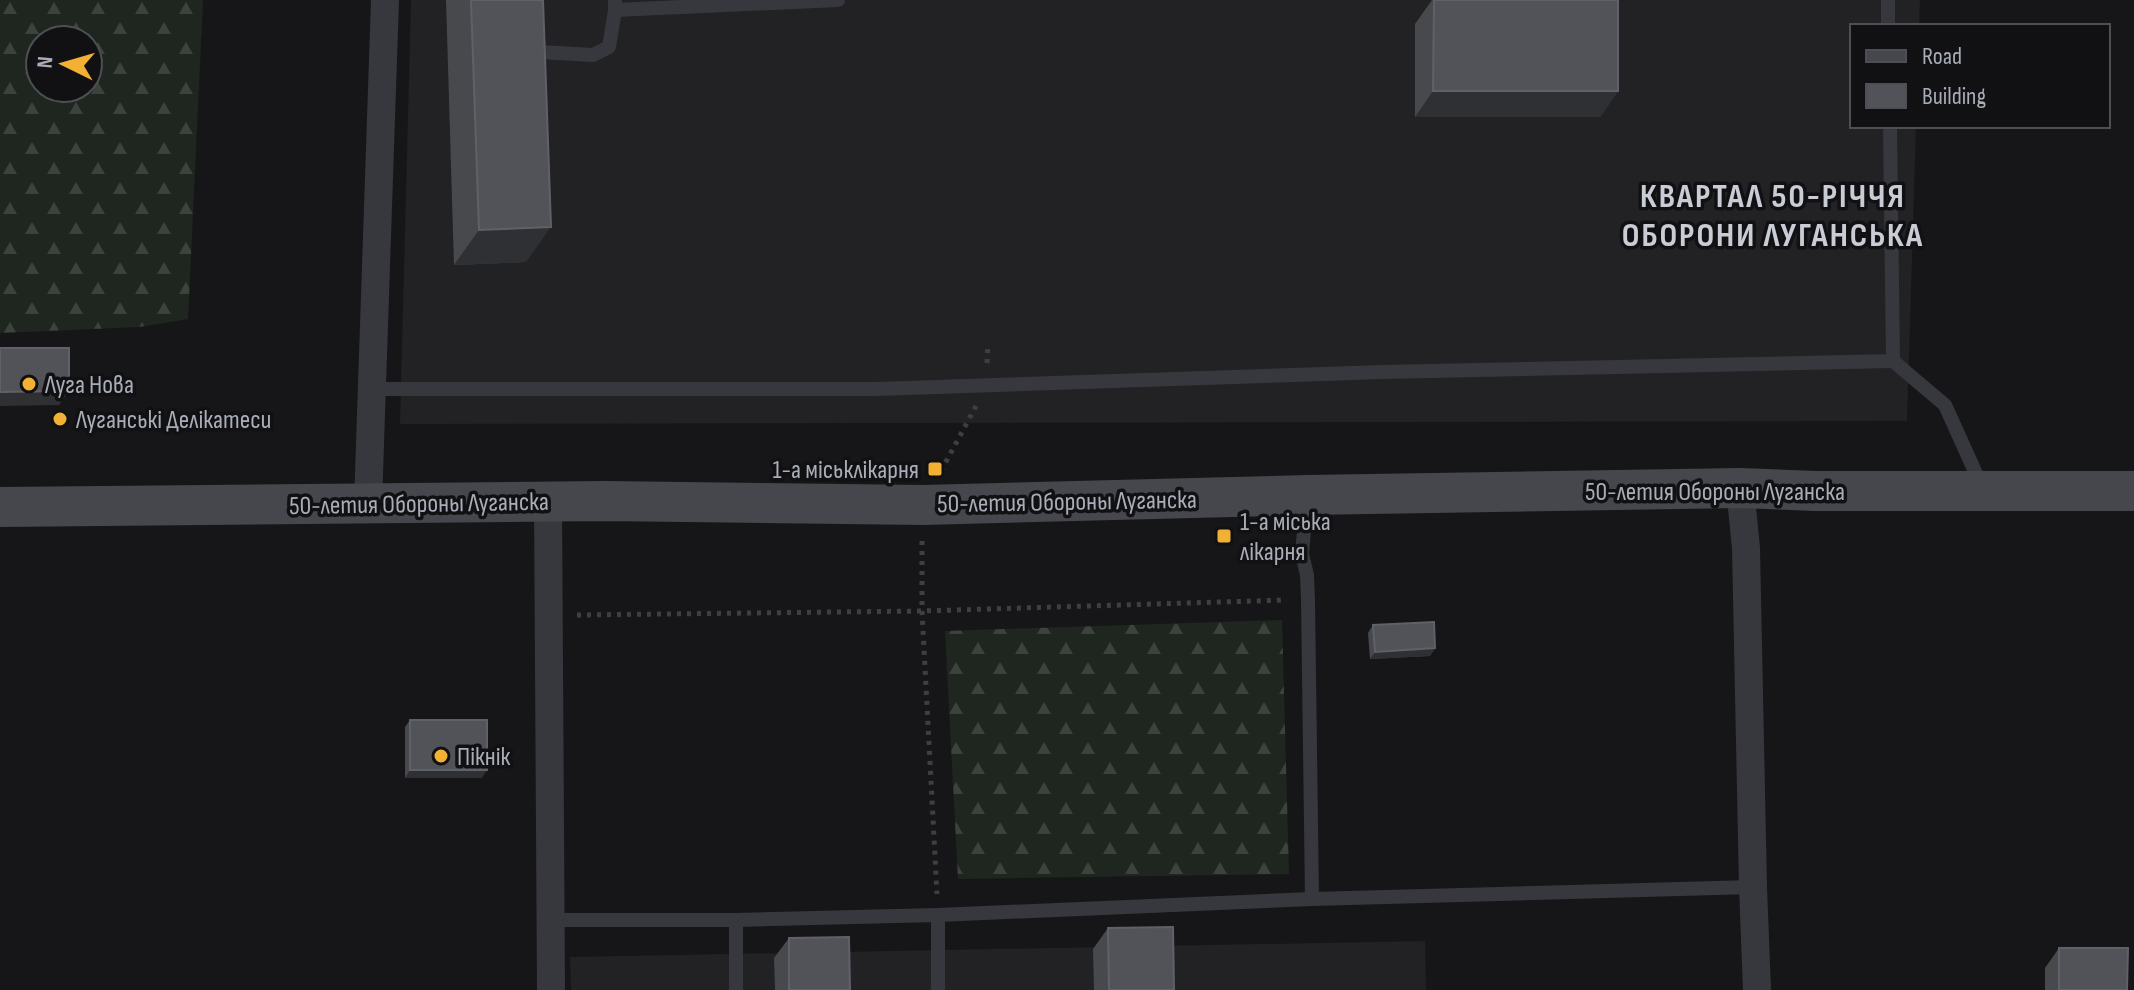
<svg xmlns="http://www.w3.org/2000/svg" width="2134" height="990" font-family="'Sofia Sans Condensed',sans-serif">
  <style>
    .built { fill: #222225 }
    .forest { fill: url(#forest-firs); fill-rule: evenodd }
    .lines { fill: none; stroke-linecap: round; stroke-linejoin: round }
    .path { stroke: #3d3f44; stroke-width: 5; stroke-dasharray: 4 6; stroke-linecap: butt }
    .service { stroke: #37383d; stroke-width: 14 }
    .minor { stroke: #37383d; stroke-width: 28 }
    .secondary { stroke: #45474d; stroke-width: 40 }
    .wall { fill: #47494d }
    .shaded-wall { fill: #2f3033 }
    .building { fill: #525359; stroke: #5f6168; stroke-width: 2 }
    .poi-dot { fill: #f2b134; stroke: #111113; stroke-width: 3 }
    .labels { text-anchor: middle; stroke-width: 7; stroke-linejoin: round; paint-order: stroke }
    .poi-label { font-size: 26px; fill: #a8adb8; stroke: #111113; text-anchor: start }
    .street-label { font-size: 26px; fill: #a8adb8; stroke: #111113 }
    .district-label { font-size: 34px; font-weight: bold; letter-spacing: 2px; fill: #c9ccd4; stroke: #111113 }
  </style>
  <defs>
    <pattern id="forest-firs" width="22" height="20" patternUnits="userSpaceOnUse" patternTransform="scale(2)"><rect width="22" height="20" fill="#1e261f"/><path d="M5 1l3.5 6h-7zM16 11l3.5 6h-7z" fill="#3c433d"/></pattern>
  </defs>
  <rect width="100%" height="100%" fill="#161618"/>
  <g class="built">
    <polygon points="411,0 1920,0 1919,26 1852,26 1852,126 1916,126 1907,421 400,424"/>
    <polygon points="1425,941 1426,990 571,990 570,957"/>
  </g>
  <g class="forest">
    <path d="M0,0H203L188,319L139,327L0,333ZM40,40H88V88H40Z"/>
    <polygon points="1282,620 1289,874 958,879 945,631"/>
  </g>
  <g class="lines">
    <g class="path">
      <polyline points="987,363 988,344"/>
      <polyline points="941,471 976,406"/>
      <polyline points="922,541 922,611 937,894"/>
      <polyline points="577,615 922,611 1287,600"/>
    </g>
    <g class="service">
      <polyline points="615,0 615,10 838,0"/>
      <polyline points="1888,0 1888,26"/>
      <polyline points="540,52 593,55 609,47 615,10"/>
      <polyline points="1893,361 1945,405 1982,487"/>
      <polyline points="372,389 877,389 1383,372 1893,361 1890,126"/>
      <polyline points="1307,496 1302,554 1307,575 1308,600 1312,899"/>
      <polyline points="938,915 938,990"/>
      <polyline points="551,920 736,920 938,915 1312,899 1753,887"/>
      <polyline points="736,990 736,920"/>
    </g>
    <g class="minor">
      <polyline points="1740,488 1746,548 1753,887 1757,990"/>
      <polyline points="548,502 551,990"/>
      <polyline points="368,503 385,0"/>
    </g>
    <polyline class="secondary" points="0,507 604,501 923,505 1307,495 1740,488 1815,491 2134,491"/>
  </g>
  <g class="wall">
    <polygon points="446,0 543,0 526,262 454,265"/>
    <polygon points="1432,0 1618,0 1618,91 1600,117 1415,117 1415,24"/>
    <polygon points="1373,625 1435,648 1430,656 1370,659 1368,633"/>
    <polygon points="410,720 482,778 405,778 405,727"/>
    <polygon points="1108,928 1174,990 1094,990 1093,949"/>
    <polygon points="789,938 850,990 775,990 774,958"/>
    <polygon points="2059,948 2127,990 2045,990 2045,968"/>
  </g>
  <g class="shaded-wall">
    <polygon points="1433,91 1618,91 1600,117 1415,117"/>
    <polygon points="551,227 526,262 454,265 479,230"/>
    <polygon points="69,391 59,405 0,406 0,392"/>
    <polygon points="1435,648 1430,656 1370,659 1375,652"/>
    <polygon points="410,770 487,770 482,778 405,778"/>
  </g>
  <g class="building">
    <polygon points="471,0 543,0 551,227 479,230"/>
    <polygon points="1434,0 1618,0 1618,91 1433,91"/>
    <polygon points="0,348 69,348 69,391 0,392"/>
    <polygon points="1434,622 1435,648 1375,652 1373,625"/>
    <rect x="410" y="720" width="77" height="50"/>
    <polygon points="1173,927 1174,990 1109,990 1108,928"/>
    <polygon points="849,937 850,990 789,990 789,938"/>
    <polygon points="2059,948 2128,948 2127,990 2059,990"/>
  </g>
  <g class="poi-dot">
    <circle cx="29" cy="384" r="8"/>
    <circle cx="60" cy="419" r="8"/>
    <rect x="927" y="461" width="16" height="16" rx="4"/>
    <rect x="1216" y="528" width="16" height="16" rx="4"/>
    <circle cx="441" cy="756" r="8"/>
  </g>
  <g class="labels">
    <g class="poi-label">
      <text x="45" y="393">Луга Нова</text>
      <text x="76" y="428">Луганські Делікатеси</text>
      <text x="919" y="478" text-anchor="end">1-а міськлікарня</text>
      <text x="1240" y="530">1-а міська<tspan x="1240" dy="30">лікарня</tspan></text>
      <text x="457" y="765">Пікнік</text>
    </g>
    <g class="street-label">
      <text x="1715" y="500">50-летия Обороны Луганска</text>
      <text transform="translate(1067 501) rotate(-1)" y="9">50-летия Обороны Луганска</text>
      <text transform="translate(419 503) rotate(-1)" y="9">50-летия Обороны Луганска</text>
    </g>
    <g class="district-label">
      <text x="1773" y="207">КВАРТАЛ 50-РІЧЧЯ<tspan x="1773" dy="39">ОБОРОНИ ЛУГАНСЬКА</tspan></text>
    </g>
  </g>
  <rect x="1850" y="24" width="260" height="104" fill="#111113" stroke="#4d4f55" stroke-width="2"/>
  <rect x="1866" y="50" width="40" height="12" fill="#45474d" stroke="#4d4f55" stroke-width="2"/>
  <text x="1922" y="64" font-size="24" fill="#a8adb8">Road</text>
  <rect x="1866" y="84" width="40" height="24" fill="#525359" stroke="#4d4f55" stroke-width="2"/>
  <text x="1922" y="104" font-size="24" fill="#a8adb8">Building</text>
  <g transform="translate(64 64) rotate(275)"><circle r="38" fill="#111113" stroke="#4d4f55" stroke-width="2"/>
  <path d="M0-6L14 30L0 20L-14 30Z" fill="#f2b134"/>
  <text y="-12" font-size="22" font-weight="bold" text-anchor="middle" fill="#a8adb8">N</text>
  </g>
</svg>
